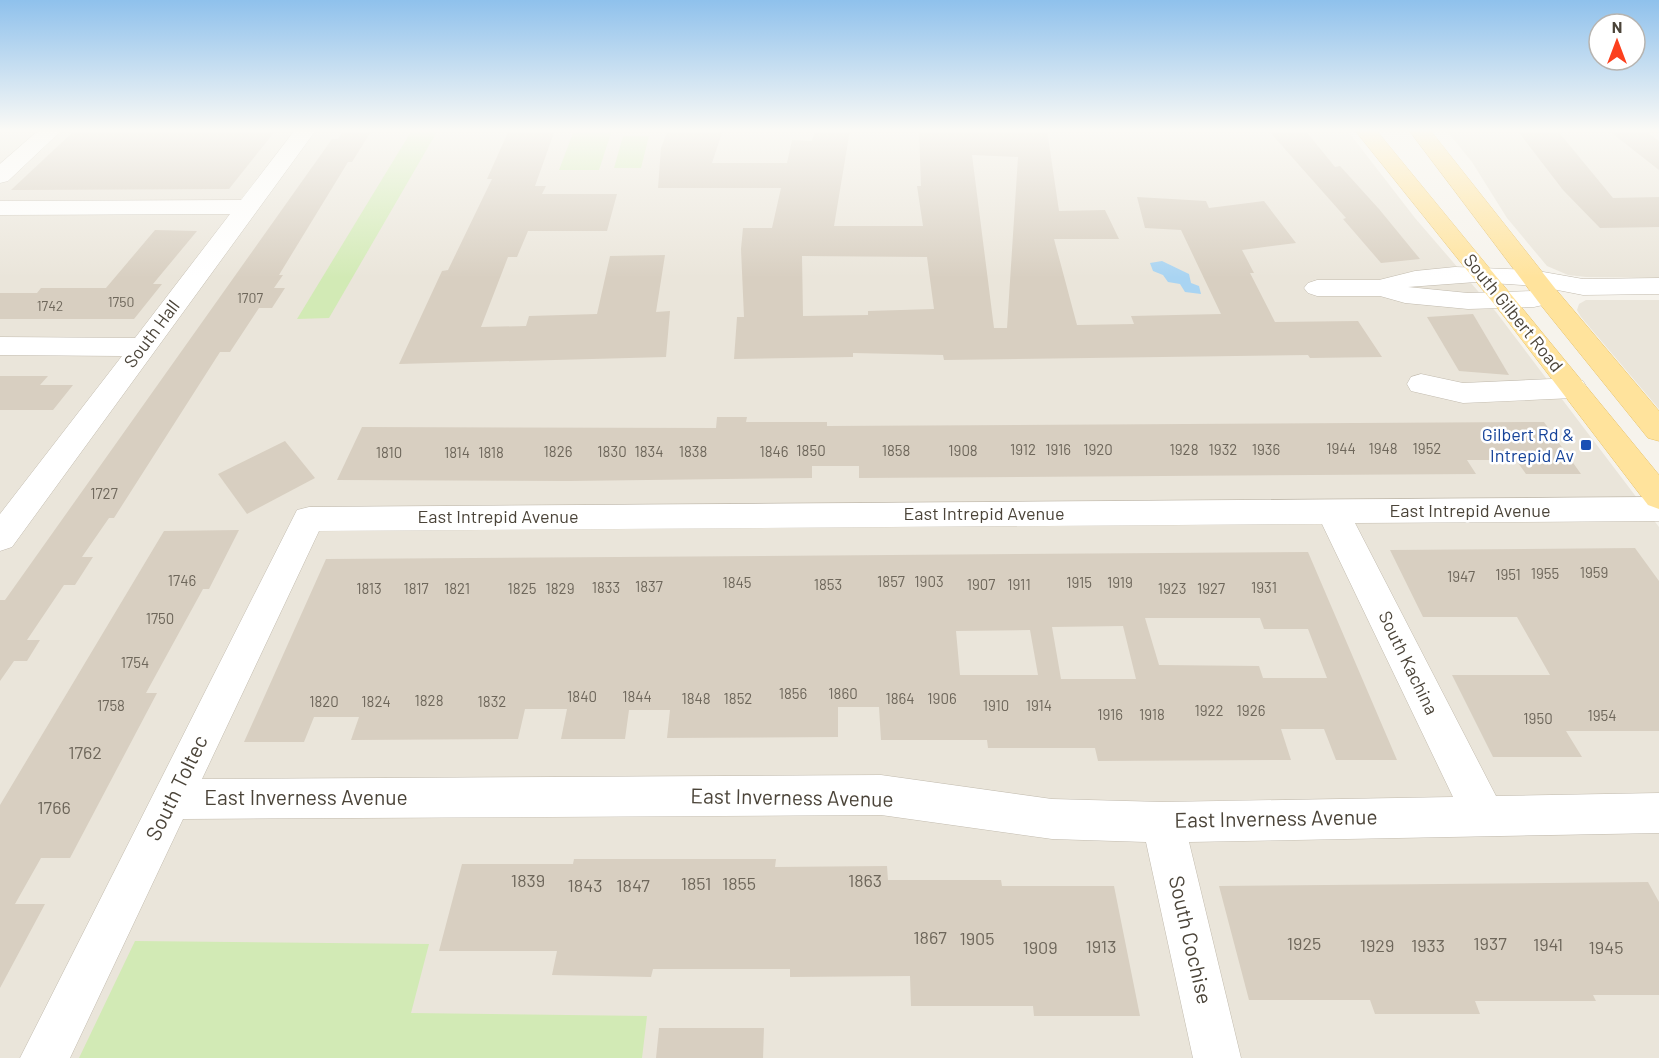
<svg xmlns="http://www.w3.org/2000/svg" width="1659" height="1058" font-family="Barlow,sans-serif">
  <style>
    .residential { fill: #eae5da }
    .green { fill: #d2eab5 }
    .water { fill: #a9d4f2 }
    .building { fill: #d8cfc1; fill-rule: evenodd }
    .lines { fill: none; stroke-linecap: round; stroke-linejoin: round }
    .minor-casing { stroke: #c2bbae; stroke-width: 1 }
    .major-casing { stroke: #e6c16a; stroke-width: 1 }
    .minor { fill: #fff; fill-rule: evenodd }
    .major { fill: #ffe39c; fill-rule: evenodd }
    .transit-dot { fill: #1a4fb4; stroke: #fff; stroke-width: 2 }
    .labels { text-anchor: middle; stroke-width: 5; stroke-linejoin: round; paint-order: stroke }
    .far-number-label { font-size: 14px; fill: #6e675b }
    .number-label { font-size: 15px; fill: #6e675b }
    .street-label { font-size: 18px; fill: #4b4439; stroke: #fff }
    .transit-label { font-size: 18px; fill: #164399; stroke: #fff; text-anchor: end }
    .near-number-label { font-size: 18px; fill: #6e675b }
    .near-street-label { font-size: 21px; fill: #4b4439; stroke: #fff }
  </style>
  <rect width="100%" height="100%" fill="#f6f3ec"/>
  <g class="residential">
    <polygon points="0,130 1347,130 1415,218 1496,312 1659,527 1659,1058 0,1058"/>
    <polygon points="1446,130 1659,130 1659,278 1586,277 1568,275 1547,266 1507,218 1472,162"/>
    <polygon points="1586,300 1659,300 1659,409 1581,317 1577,310 1579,304"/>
  </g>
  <g class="green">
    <polygon points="412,130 438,130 329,318 297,319"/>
    <polygon points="573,133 611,133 599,170 559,170"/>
    <polygon points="623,136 649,136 641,168 614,168"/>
    <polygon points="135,941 429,944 411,1013 647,1016 642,1058 79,1058"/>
  </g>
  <polygon class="water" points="1162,261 1189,274 1191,283 1199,286 1201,294 1185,292 1180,284 1168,282 1163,275 1153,271 1150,263"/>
  <g class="building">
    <polygon points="75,130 276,130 229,189 11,190"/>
    <polygon points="344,130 372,130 352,162 348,162 279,275 283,275 274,288 285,288 272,308 259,308 230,352 220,352 114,518 109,518 82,557 93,557 75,585 64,585 27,640 40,640 27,661 14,661 0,681 0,600 5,600 332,139 338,139"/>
    <polygon points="509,130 555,130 535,186 546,186 542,194 617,194 607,231 528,231 517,257 508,257 481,327 526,326 529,316 597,314 610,256 665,255 656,312 670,311 666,357 399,364 442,271 448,270 492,179 487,179"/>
    <path d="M668,130H723L712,163H787L792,140L812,141L815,130H850L834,226H923L917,186H921L919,130H1047L1059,211L1105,210L1119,239H1054L1077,325L1134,324L1131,316L1221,314L1181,230L1145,228L1137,197L1206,201L1209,208L1264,201L1296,243L1242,250L1254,273H1250L1275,322L1358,321L1382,357L1310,358L1308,355L944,360L943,355L853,353V357L734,359L737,317H744L741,249L743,228H772L781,188H658L661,148ZM972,155L1018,157L1007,328H994ZM802,256L927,257L934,309L868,311V315L803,316Z"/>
    <polygon points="1268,130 1305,130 1335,167 1340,166 1379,209 1420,259 1381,263 1343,219 1346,218"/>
    <polygon points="1517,130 1557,130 1613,198 1659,197 1659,227 1600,228 1563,190"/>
    <polygon points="1608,130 1644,130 1659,141 1659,170"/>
    <polygon points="155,230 197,231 153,284 162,284 134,319 0,319 0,293 37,293 41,288 106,288"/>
    <polygon points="1473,314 1509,375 1459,371 1427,317"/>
    <polygon points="0,376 48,376 40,385 73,385 53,410 0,410"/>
    <polygon points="717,417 747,417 746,422 827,422 827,426 1544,422 1581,474 1526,474 1516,460 1467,460 1476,474 859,478 859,466 812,466 812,478 569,481 337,480 362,427 716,428"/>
    <polygon points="285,441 315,478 247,514 218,474"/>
    <polygon points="239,530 209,589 203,589 146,693 157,693 70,858 41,858 15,904 45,904 0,988 0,805 164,531"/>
    <polygon points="1635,548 1659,581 1659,731 1566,731 1582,757 1493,757 1452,675 1550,675 1517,617 1423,617 1390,550"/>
    <path d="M1308,552L1397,760H1336L1324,729H1281L1291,760L1098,761L1095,748H988L987,740H881L879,707H838V737L667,738L670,710H629L625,739H561L567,709H525L518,739L351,740L359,717H314L304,742H244L326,559ZM1145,618H1260L1264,629H1308L1327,678H1263L1259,666L1159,665ZM1123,626L1136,679H1061L1052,627ZM1030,630L1038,675H960L956,631Z"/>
    <polygon points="574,859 776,859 775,867 887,866 888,880 1001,880 1002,886 1114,886 1140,1016 1034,1016 1033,1006 911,1006 910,976 790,977 790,969 653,969 651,977 552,975 557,951 439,951 462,864 573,864"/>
    <polygon points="1648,882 1659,902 1659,995 1593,995 1596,1001 1475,1001 1480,1014 1375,1014 1370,1000 1249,1000 1219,886"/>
    <polygon points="659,1028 764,1028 763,1058 656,1058"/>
  </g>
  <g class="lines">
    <defs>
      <g id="minor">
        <polygon points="39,130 62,130 8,181 0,183 0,164"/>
        <polygon points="295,130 316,130 12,547 0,551 0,514 122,356 0,355 0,337 135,338 230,214 0,215 0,201 241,200"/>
        <polygon points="1455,267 1532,270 1583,279 1659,278 1659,294 1583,295 1537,286 1476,282 1408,287 1468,293 1534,291 1543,293 1547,299 1543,305 1534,307 1468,309 1405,303 1380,296 1317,296 1308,293 1304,288 1308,283 1317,280 1379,280 1415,271"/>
        <polygon points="1421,374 1463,383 1573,378 1583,381 1587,388 1583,395 1573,398 1463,403 1411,391 1407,384 1411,377"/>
        <path d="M1659,497V521L1355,523L1496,796L1659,793V833L1189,842L1241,1058H1193L1146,842L1052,839L881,815L183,819L70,1058H20L297,510L309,507ZM1322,524L1453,797L1163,802L1052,799L881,775L202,779L319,531Z"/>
      </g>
      <g id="major">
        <polygon points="1355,130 1376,130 1659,475 1659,509 1648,505 1506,319"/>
        <polygon points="1409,130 1430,130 1558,292 1659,411 1659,441 1648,438 1540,304"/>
      </g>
    </defs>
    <use href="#minor" class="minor-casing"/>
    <use href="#major" class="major-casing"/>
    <use href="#minor" class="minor"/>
    <use href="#major" class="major"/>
  </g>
  <linearGradient id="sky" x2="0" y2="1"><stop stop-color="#8fc1ec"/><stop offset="0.47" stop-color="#fbfaf6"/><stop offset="1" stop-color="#fbfaf6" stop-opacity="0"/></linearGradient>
  <rect width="1659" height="278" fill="url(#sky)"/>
  <rect class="transit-dot" x="1580" y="439" width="12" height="12" rx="3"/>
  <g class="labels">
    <g class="far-number-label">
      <text x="250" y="303">1707</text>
      <text x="121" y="307">1750</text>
      <text x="50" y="311">1742</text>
    </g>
    <g class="number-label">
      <text x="1341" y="454">1944</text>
      <text x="1383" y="454">1948</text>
      <text x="1427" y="454">1952</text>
      <text x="1023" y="455">1912</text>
      <text x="1058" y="455">1916</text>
      <text x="1098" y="455">1920</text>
      <text x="1184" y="455">1928</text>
      <text x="1223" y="455">1932</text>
      <text x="1266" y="455">1936</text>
      <text x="811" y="456">1850</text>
      <text x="896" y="456">1858</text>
      <text x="963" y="456">1908</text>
      <text x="558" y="457">1826</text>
      <text x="612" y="457">1830</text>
      <text x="649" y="457">1834</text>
      <text x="693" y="457">1838</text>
      <text x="774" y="457">1846</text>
      <text x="389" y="458">1810</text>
      <text x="457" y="458">1814</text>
      <text x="491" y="458">1818</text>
      <text x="104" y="499">1727</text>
      <text x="1594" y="578">1959</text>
      <text x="1545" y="579">1955</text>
      <text x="1508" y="580">1951</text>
      <text x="1461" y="582">1947</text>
      <text x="182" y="586">1746</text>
      <text x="891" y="587">1857</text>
      <text x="929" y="587">1903</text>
      <text x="737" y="588">1845</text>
      <text x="1079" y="588">1915</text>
      <text x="1120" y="588">1919</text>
      <text x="828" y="590">1853</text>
      <text x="981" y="590">1907</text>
      <text x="1019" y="590">1911</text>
      <text x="649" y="592">1837</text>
      <text x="606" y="593">1833</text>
      <text x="1264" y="593">1931</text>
      <text x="369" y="594">1813</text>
      <text x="416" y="594">1817</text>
      <text x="457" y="594">1821</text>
      <text x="522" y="594">1825</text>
      <text x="560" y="594">1829</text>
      <text x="1172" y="594">1923</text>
      <text x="1211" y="594">1927</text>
      <text x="160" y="624">1750</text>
      <text x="135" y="668">1754</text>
      <text x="793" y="699">1856</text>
      <text x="843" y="699">1860</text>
      <text x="582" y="702">1840</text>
      <text x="637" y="702">1844</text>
      <text x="696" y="704">1848</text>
      <text x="738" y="704">1852</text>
      <text x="900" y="704">1864</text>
      <text x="942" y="704">1906</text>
      <text x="429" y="706">1828</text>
      <text x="324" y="707">1820</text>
      <text x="376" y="707">1824</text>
      <text x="492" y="707">1832</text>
      <text x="111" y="711">1758</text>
      <text x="996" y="711">1910</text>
      <text x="1039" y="711">1914</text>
      <text x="1209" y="716">1922</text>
      <text x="1251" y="716">1926</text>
      <text x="1110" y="720">1916</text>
      <text x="1152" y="720">1918</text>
      <text x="1602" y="721">1954</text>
      <text x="1538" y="724">1950</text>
    </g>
    <g class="street-label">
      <text transform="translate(1513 313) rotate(51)" y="6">South Gilbert Road</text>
      <text transform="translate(152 334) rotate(-53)" y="6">South Hall</text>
      <text x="1470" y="517">East Intrepid Avenue</text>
      <text x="984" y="520">East Intrepid Avenue</text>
      <text x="498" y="523">East Intrepid Avenue</text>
      <text transform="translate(1408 663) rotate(64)" y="6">South Kachina</text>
    </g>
    <g class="transit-label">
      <text x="1574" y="441">Gilbert Rd &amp;<tspan x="1574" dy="21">Intrepid Av</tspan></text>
    </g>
    <g class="near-number-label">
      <text x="85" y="759">1762</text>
      <text x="54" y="814">1766</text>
      <text x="528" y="887">1839</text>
      <text x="865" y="887">1863</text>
      <text x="696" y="890">1851</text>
      <text x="739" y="890">1855</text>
      <text x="585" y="892">1843</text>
      <text x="633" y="892">1847</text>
      <text x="930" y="944">1867</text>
      <text x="977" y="945">1905</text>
      <text x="1304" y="950">1925</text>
      <text x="1490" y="950">1937</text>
      <text x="1548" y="951">1941</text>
      <text x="1377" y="952">1929</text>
      <text x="1428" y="952">1933</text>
      <text x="1101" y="953">1913</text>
      <text x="1040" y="954">1909</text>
      <text x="1606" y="954">1945</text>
    </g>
    <g class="near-street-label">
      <text transform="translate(177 788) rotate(-64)" y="7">South Toltec</text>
      <text x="306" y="805">East Inverness Avenue</text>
      <text transform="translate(792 798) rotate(1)" y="7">East Inverness Avenue</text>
      <text transform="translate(1276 819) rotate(-1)" y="7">East Inverness Avenue</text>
      <text transform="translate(1190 940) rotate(77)" y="7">South Cochise</text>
    </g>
  </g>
  <g transform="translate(1617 42)"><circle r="28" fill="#ffffff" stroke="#b7b4b0" stroke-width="1.5"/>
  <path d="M0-4.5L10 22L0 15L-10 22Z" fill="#fc3f1d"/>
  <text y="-9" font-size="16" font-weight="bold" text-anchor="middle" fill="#4b4439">N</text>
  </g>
</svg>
